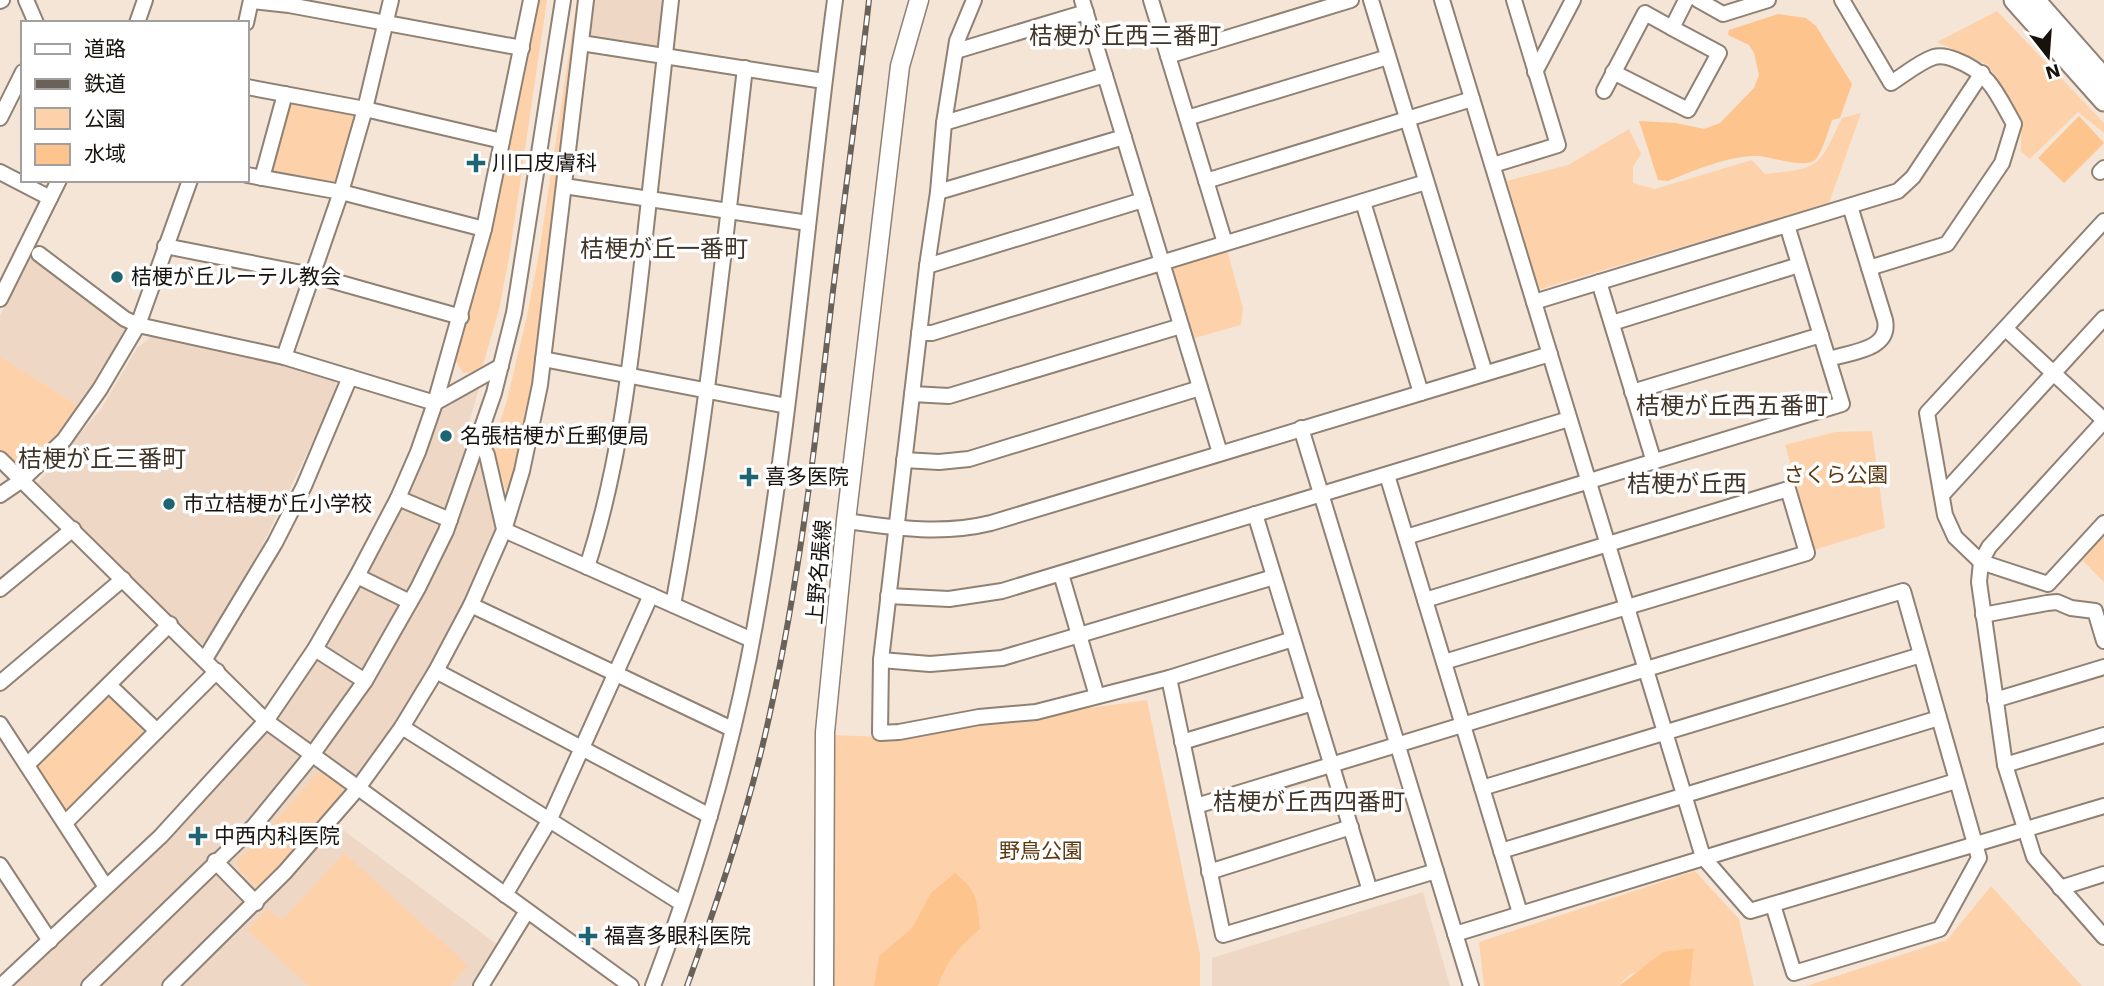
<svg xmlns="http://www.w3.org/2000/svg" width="2104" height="986" font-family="'Work Sans','Noto Sans JP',sans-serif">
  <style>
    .built { fill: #eed8c5 }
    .green { fill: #fdd2ab }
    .water { fill: #fec48e }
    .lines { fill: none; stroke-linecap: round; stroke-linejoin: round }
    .minor-casing { stroke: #8f8174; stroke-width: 18 }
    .major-casing { stroke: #8f8174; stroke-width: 21 }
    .highway-casing { stroke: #8f8174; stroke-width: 23 }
    .minor { stroke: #fff; stroke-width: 14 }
    .major { stroke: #fff; stroke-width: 18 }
    .highway { stroke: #fff; stroke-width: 19 }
    .rail-casing { stroke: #6a6158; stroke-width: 6 }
    .rail { stroke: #fff; stroke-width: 3.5; stroke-dasharray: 10; stroke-linecap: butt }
    .poi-dot { fill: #1d6573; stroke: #fff; stroke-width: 2.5 }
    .labels { text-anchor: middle; stroke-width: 7; stroke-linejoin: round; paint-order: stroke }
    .poi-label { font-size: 21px; fill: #17120d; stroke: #fff; text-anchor: start }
    .park-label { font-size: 21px; fill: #5e380f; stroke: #fff }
    .street-label { font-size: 21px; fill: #17120d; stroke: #fff }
    .quarter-label { font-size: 24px; fill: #41352a; stroke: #fff }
  </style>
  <rect width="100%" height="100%" fill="#f5e5d7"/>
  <g class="built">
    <polygon points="592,0 666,0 662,45 655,49 593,39 587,34"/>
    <polygon points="36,258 123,323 126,331 82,408 0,356 0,316 28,259"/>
    <polygon points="151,337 284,366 335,382 338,390 260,550 208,643 198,644 36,485 101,409 137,348"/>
    <polygon points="480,385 469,423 495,516 495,533 466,601 423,681 346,795 193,958 163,986 10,986 204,801 273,719 437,414"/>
    <polygon points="335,824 498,945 471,986 177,986"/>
    <polygon points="1423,892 1450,986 1212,986 1212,958"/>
  </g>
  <g class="green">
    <polygon points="537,0 547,0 509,258 499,310 483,365 473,372 463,373 454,358"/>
    <polygon points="577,0 580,0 536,372 522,451 510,490 505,489 493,444 507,400 527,316 539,253"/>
    <polygon points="1997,11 2104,123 2104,133 2078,112 2030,159 2021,152 2021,118 1988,65 1937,42"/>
    <polygon points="293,103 350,112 356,121 337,182 331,185 273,175 269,168 286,106"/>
    <path d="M1861,113L1829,203L1537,290L1507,181L1568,165L1629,129L1641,154L1633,167V183L1655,189L1752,160L1765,174C1821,168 1818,168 1842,118Z"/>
    <polygon points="1227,250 1243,308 1241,325 1191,339 1171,274 1175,265"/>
    <polygon points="0,356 82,408 55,441 28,466 15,464 0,449"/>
    <polygon points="1872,431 1885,528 1814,550 1785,445 1835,432"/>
    <polygon points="2104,535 2104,582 2082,560"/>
    <polygon points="104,697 113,697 144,727 144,736 71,810 62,808 37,769 39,761"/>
    <polygon points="1147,700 1200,954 1200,986 830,986 832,735 883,737"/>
    <polygon points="322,772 342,787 343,795 263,887 256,887 239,869 237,860 263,835 317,773"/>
    <polygon points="344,853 468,965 451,986 309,986 247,930 267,909 282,920"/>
    <polygon points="1695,871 1739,919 1754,986 1690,986 1694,949 1629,975 1619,986 1484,986 1479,942"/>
    <polygon points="1991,886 2082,986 1806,986 1947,940"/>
  </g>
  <g class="water">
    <path d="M1778,14L1806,18L1816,26L1852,84L1840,118L1832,120C1829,129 1821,156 1815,160C1804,169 1769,156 1757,156C1731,155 1692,171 1668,181L1658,180L1639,121L1676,123L1704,129L1720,123L1754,88L1759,75L1754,53L1749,45L1728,35L1729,30Z"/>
    <polygon points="2079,116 2104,143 2064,183 2038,158"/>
    <path d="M955,873C978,891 977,901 980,929C960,946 946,961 938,986H874L879,956L912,928L931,893Z"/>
    <polygon points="1694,948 1690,986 1619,986 1663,952"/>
  </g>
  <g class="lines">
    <defs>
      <g id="minor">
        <polyline points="26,0 36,23"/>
        <polyline points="974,0 957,41 944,123 938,192 927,266 881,660 880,733 899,732 979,717 1036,712 1169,678 1293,639"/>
        <polyline points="1082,0 1220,453"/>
        <polyline points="1151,0 1225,243"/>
        <polyline points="1371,0 1485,373"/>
        <polyline points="1442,0 1703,857 1750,911 2104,806"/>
        <polyline points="1698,0 1723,14 1768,0"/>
        <path d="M1842,0L1891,83C1904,75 1919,62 1934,57C1941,55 1949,57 1956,60C1990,73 1997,94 2014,124L2002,163L1947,244L1869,268"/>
        <polyline points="0,1 2,0"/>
        <polyline points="251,1 289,5 522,48"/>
        <polyline points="137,23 145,0"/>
        <polyline points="246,23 251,0"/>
        <polyline points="581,43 824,81"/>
        <polyline points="956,51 1086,12"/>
        <polyline points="1168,56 1351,0"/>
        <polyline points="1535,72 1573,0"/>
        <polyline points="1613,72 1688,110 1719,53 1672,28 1686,0"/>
        <polyline points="247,87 365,109 502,141"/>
        <polyline points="1604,91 1645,13 1672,28"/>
        <polyline points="0,118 23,72"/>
        <polyline points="1187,118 1388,57"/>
        <polyline points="944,123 1105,75"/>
        <polyline points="1493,165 1558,145 1514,0"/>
        <polyline points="0,172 50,198"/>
        <polyline points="2100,172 2104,168"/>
        <polyline points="247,175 341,192 484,229"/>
        <polyline points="262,178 285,94"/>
        <polyline points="1206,181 1472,99"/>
        <polyline points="564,186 808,223"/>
        <polyline points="938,192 1124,137"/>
        <polyline points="1363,202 1421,393"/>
        <polyline points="2104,221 1927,413 1945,515 1955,537 1981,562 2048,584 2104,523"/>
        <polyline points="165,246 312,275 461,317"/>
        <polyline points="39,254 125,319 138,325 284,357 435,403 501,366"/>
        <polyline points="927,266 1143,200"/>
        <polyline points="1599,282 1654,462"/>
        <polyline points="0,299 59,180"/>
        <polyline points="1534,302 1898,191 1913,177 1982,73"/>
        <polyline points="1612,323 1799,265"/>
        <polyline points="2006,329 2104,420"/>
        <polyline points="919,333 932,333 1426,182"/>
        <polyline points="284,357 341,192 365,109 391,0"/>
        <polyline points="543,359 787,406"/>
        <path d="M1829,359C1851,352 1891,350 1885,320L1850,206"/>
        <polyline points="1632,392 1821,335"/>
        <polyline points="912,394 949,396 1181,326"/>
        <polyline points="2104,421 1989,547 1981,562 1979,582 2005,765 2034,857 2104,937"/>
        <polyline points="1301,428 1471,986"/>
        <polyline points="479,439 487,455 504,529"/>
        <polyline points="0,459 266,721 631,986"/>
        <polyline points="904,460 939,462 969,459 1200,388"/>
        <polyline points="1387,475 1520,913"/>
        <polyline points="0,495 22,480 64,440 100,389 138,325 190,180"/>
        <polyline points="1942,495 2104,318"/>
        <polyline points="398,498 450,520"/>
        <polyline points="1255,514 1370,891"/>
        <path d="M846,521C896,528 942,535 991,523L1550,354"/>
        <polyline points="504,530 752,640"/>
        <polyline points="1406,537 1842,404 1787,225"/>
        <path d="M587,567C620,465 631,360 643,254C652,169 662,85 671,0"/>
        <polyline points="1061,574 1097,696"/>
        <polyline points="357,576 410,602"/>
        <polyline points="0,589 73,529"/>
        <polyline points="888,596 949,599 1002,591 1569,419"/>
        <polyline points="1425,600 1788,489 1807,553 1444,662"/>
        <polyline points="471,605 732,729"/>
        <path d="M673,605C706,427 724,248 745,68"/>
        <polyline points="1983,615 2047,603 2057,602 2071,608 2095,611 2104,641"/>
        <polyline points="315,649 365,681"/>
        <polyline points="205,659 275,543 304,486 350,377"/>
        <polyline points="881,660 930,664 1002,658 1274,577"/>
        <polyline points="436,671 710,816"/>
        <polyline points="1169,678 1223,935 1436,871"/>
        <polyline points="0,683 123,579"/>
        <polyline points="109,685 157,731"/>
        <polyline points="1995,700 2104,667"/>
        <polyline points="0,724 106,887"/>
        <polyline points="402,727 681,903"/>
        <polyline points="1182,742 1313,703"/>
        <polyline points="27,765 170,624"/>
        <polyline points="2005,765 2104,735"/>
        <polyline points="1482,788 1921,655"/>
        <polyline points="1196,806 1903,591 1979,858 1940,929 1794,973 1773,905"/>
        <polyline points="65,823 217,671"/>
        <polyline points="1501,851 1939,718"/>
        <polyline points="215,861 256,903"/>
        <polyline points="0,865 50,941"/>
        <polyline points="1209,872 1351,827"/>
        <polyline points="2060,888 2104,874"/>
        <polyline points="505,895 549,821 651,595"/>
        <polyline points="1455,934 1956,781"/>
        <polyline points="1,986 161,836 266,721 315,649 357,576 398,498 418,452 435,403 484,229 531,0"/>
        <polyline points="89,986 254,826 312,755 365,681 418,588 446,531 494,393 514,313 563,0"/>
        <polyline points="170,986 285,872 358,788 402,727 436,671 471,605 504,530 522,471 540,385 586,0"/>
        <polyline points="481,986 527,911"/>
        <path d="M653,986C697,869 733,748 755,625C792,418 807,208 835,0"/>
      </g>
      <polyline id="major" points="824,986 825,732 846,521 900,66 919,0"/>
      <g id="highway">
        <polyline points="2014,0 2104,101"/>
        <polyline points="2035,0 2104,78"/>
      </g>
    </defs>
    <use href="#minor" class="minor-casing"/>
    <use href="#major" class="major-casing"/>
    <use href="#highway" class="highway-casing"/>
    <use href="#minor" class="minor"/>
    <use href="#major" class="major"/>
    <use href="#highway" class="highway"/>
    <defs>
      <path id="rail" d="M687,986C719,897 750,806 770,713C800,576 816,438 832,299C844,200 858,100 869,0"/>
    </defs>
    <use href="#rail" class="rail-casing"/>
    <use href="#rail" class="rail"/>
  </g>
  <g class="poi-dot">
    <path d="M472.5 152.5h7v7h7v7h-7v7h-7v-7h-7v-7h7z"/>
    <circle cx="117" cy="277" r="7"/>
    <circle cx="446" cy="436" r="7"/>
    <path d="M745.5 466.5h7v7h7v7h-7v7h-7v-7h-7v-7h7z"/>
    <circle cx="169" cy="504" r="7"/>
    <path d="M194.5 825.5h7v7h7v7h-7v7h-7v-7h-7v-7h7z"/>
    <path d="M584.5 925.5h7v7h7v7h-7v7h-7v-7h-7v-7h7z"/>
  </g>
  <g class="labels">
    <g class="poi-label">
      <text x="492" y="170">川口皮膚科</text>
      <text x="131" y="284">桔梗が丘ルーテル教会</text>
      <text x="460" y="443">名張桔梗が丘郵便局</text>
      <text x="765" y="484">喜多医院</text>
      <text x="183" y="511">市立桔梗が丘小学校</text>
      <text x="214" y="843">中西内科医院</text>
      <text x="604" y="943">福喜多眼科医院</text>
    </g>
    <g class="park-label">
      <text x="1836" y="482">さくら公園</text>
      <text x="1041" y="858">野鳥公園</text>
    </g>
    <g class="street-label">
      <text transform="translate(819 572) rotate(-85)" y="7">上野名張線</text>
    </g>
    <g class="quarter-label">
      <text x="1125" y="44">桔梗が丘西三番町</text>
      <text x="664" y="257">桔梗が丘一番町</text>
      <text x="1732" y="414">桔梗が丘西五番町</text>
      <text x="102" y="467">桔梗が丘三番町</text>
      <text x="1687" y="492">桔梗が丘西</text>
      <text x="1309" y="810">桔梗が丘西四番町</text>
    </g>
  </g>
  <rect x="21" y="21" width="228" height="161" fill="#ffffff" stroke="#a2a09e" stroke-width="2"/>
  <rect x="35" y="44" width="35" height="10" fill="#ffffff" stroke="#a2a09e" stroke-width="2"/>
  <text x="84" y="56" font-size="21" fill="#17120d">道路</text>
  <rect x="35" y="79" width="35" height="10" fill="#6a6158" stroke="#a2a09e" stroke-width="2"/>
  <text x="84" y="91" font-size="21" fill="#17120d">鉄道</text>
  <rect x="35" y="108" width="35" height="21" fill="#fdd2ab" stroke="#a2a09e" stroke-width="2"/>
  <text x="84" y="126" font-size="21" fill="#17120d">公園</text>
  <rect x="35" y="144" width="35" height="21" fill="#fec48e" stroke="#a2a09e" stroke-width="2"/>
  <text x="84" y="161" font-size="21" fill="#17120d">水域</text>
  <g transform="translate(2048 56) rotate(163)" stroke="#ffffff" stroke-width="5" paint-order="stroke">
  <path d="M0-5L12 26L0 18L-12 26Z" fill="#17120d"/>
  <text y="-10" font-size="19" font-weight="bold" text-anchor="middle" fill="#17120d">N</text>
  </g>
</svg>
